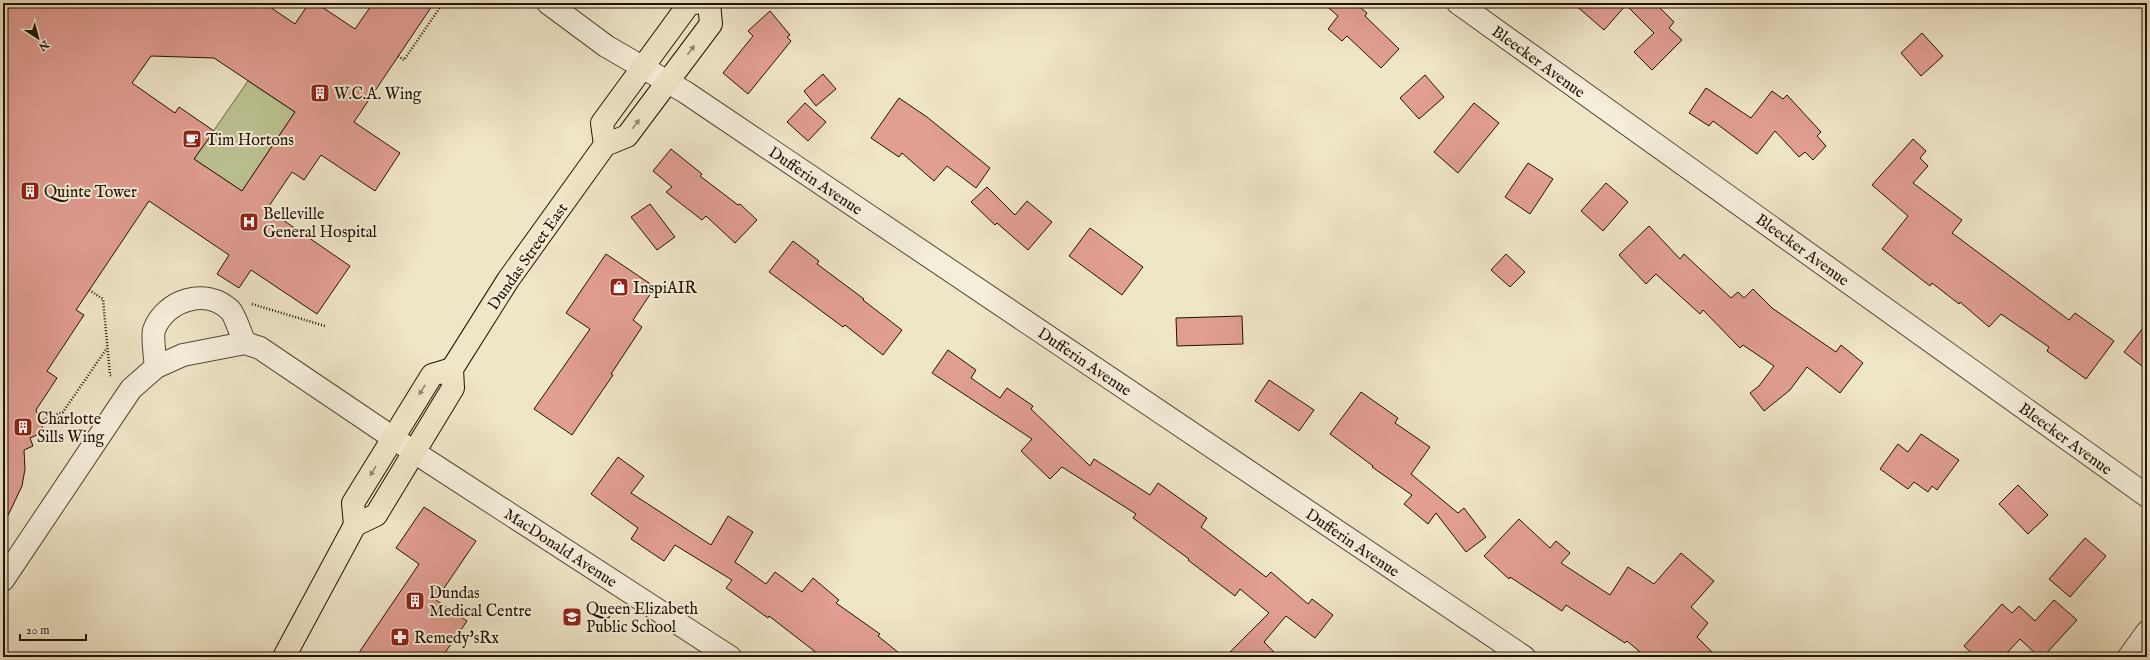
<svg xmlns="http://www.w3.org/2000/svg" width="2150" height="660" font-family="'IM FELL English',serif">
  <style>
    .green { fill: #bcc393; stroke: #6e6b4a }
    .building { fill: #e19e92; stroke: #211302; fill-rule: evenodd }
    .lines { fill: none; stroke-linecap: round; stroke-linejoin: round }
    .minor-casing { stroke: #544833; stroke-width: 24 }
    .major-casing { stroke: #211302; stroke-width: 24 }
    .path { stroke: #211302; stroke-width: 2.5; stroke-dasharray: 1 2; stroke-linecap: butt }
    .minor { stroke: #f5eedb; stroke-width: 22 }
    .major { stroke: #efe5c7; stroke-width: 22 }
    .oneway { fill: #92866e }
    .labels { text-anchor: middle; stroke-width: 4; stroke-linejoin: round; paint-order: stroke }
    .street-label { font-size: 16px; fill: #211302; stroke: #f5eedb }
    .poi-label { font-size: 16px; fill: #211302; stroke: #f5eedb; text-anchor: start }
  </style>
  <rect width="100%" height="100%" fill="#efe5c7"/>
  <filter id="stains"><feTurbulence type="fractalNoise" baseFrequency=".005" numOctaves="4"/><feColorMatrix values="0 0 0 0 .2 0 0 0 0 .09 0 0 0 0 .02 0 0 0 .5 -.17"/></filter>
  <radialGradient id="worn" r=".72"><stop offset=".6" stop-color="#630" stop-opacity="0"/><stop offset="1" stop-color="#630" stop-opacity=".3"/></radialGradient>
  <polygon class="green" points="248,81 295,112 242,191 194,159"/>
  <g class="building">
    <path d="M12,3H264L295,24L309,3H316L355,29L373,3H434L354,122L400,153L375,191L321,155L304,180L292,172L267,209L350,266L317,314L251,270L239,288L217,274L229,255L149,201L76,310L84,315L47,371L57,378L36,410L44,432L30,438L33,446L24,450L25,469L22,486L3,526V16ZM151,56L214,58L295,112L242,191L194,159L214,131L179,107L175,113L132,83Z"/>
    <polygon points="1323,3 1355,3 1367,13 1365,16 1399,49 1381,68 1347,36 1342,41 1328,29 1338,16"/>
    <polygon points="1573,3 1655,3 1674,22 1669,28 1682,40 1652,70 1634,52 1654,33 1626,5 1604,30"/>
    <polygon points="770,11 790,35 787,37 791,41 748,94 723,73 753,36 748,31"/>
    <polygon points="1922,33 1943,56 1921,76 1901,53"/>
    <polygon points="823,74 836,89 816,106 804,91"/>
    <polygon points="1425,75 1444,97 1419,119 1400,98"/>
    <polygon points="1706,88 1751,118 1772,91 1783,99 1787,95 1821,132 1817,136 1826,146 1813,160 1805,152 1799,157 1775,131 1757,154 1713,121 1709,126 1689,113"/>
    <polygon points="899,98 927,117 990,168 976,188 947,166 934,181 902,153 899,157 871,138"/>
    <polygon points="805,103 826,122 808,141 787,122"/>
    <polygon points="1474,103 1499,123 1458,173 1434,152"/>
    <polygon points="1913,139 1926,151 1920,158 1928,166 1913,183 1962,220 1952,233 2069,320 2075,313 2114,341 2086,379 2047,351 2049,347 2001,314 1989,327 1960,302 1959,304 1932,283 1930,286 1882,249 1908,216 1872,185"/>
    <polygon points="671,149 702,174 700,176 738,205 740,204 757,220 735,243 706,216 702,220 666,192 672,187 653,171"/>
    <polygon points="1528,163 1553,179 1530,214 1505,197"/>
    <polygon points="1606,183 1628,202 1603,231 1581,211"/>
    <polygon points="987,187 1015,215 1027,201 1052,222 1028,250 997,223 995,225 971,202"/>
    <polygon points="650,204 675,237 657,250 631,217"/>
    <polygon points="1649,226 1680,259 1684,254 1731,298 1738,292 1744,298 1753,289 1772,308 1836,352 1841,345 1863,363 1840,393 1807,367 1790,390 1764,411 1750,393 1759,386 1774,366 1743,345 1740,348 1703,310 1700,314 1656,274 1646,284 1619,255"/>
    <polygon points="1090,228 1143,267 1122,295 1069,256"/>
    <polygon points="793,241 819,261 817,264 864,299 863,300 902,330 883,355 845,325 843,327 769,272"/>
    <polygon points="606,254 655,287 633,320 642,327 611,374 613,375 572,435 534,409 590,329 566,313"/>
    <polygon points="1506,254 1525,272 1510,287 1491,270"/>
    <polygon points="1242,316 1243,344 1177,346 1176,318"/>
    <polygon points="2147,323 2147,370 2124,352"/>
    <polygon points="948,350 976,370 971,378 1000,398 1007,388 1033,406 1031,409 1090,466 1094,459 1150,495 1158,483 1207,518 1201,527 1266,577 1271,572 1308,604 1312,599 1333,615 1315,638 1286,616 1264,642 1279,657 1225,657 1269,613 1240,589 1235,596 1188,560 1189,559 1133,518 1136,514 1062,467 1050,479 1021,451 1032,439 932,373"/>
    <polygon points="1269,380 1314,410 1299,431 1255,401"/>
    <polygon points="1361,392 1398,418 1395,423 1430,447 1411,474 1458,513 1464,508 1486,537 1466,552 1436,513 1428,524 1404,504 1412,495 1372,467 1373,466 1330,434"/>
    <polygon points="1921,434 1959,460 1937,490 1932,486 1928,492 1914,482 1908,489 1880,469 1898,444 1908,452"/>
    <polygon points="618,457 644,476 631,493 711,545 728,516 753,532 735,562 766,584 775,572 802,592 813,578 839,600 836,603 880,634 878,636 904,657 822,657 769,616 768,618 726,588 732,580 675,545 664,561 631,539 638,528 591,494"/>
    <polygon points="2018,485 2048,515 2028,534 1999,504"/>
    <polygon points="424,507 476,541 436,600 467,621 442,657 356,657 419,564 396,548"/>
    <polygon points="1519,519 1550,548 1556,541 1570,553 1561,563 1610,595 1628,567 1654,584 1681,553 1714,581 1691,607 1708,623 1697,637 1717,657 1646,657 1627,641 1625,643 1566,605 1562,611 1510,577 1509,579 1484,556"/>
    <polygon points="2085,538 2106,556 2070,597 2049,579"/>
    <polygon points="2054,600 2077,620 2043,657 2039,657 2020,639 2003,657 1976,657 1964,646 2002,604 2012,613 2019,606 2035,621"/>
  </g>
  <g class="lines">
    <defs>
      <g id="minor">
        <polyline points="548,3 606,46 685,92 1524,657"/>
        <polyline points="1458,3 2147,496"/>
        <path d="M156,367C155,358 152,337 154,330C165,300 206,287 230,310C235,315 241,335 245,343"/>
        <polyline points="3,580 131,389 156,367 183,355 245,343 260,348 414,452 730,657"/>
        <polyline points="2129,657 2147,632"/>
      </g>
      <g id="major">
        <polyline points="605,145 602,123 689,4 695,3"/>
        <polyline points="355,525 353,503 432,375 452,369"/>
        <polyline points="284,657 355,525 376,515 453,388 452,369 508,280 605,145 627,136 711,24 709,3"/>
      </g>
    </defs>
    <use href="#minor" class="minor-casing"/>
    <use href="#major" class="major-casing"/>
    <g class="path">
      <polyline points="398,56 404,60 443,3"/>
      <polyline points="89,290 103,299 110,375 112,376"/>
      <polyline points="252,304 325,326"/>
      <polyline points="40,421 63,412 107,348"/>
    </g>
    <use href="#minor" class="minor"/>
    <use href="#major" class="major"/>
  </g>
  <defs><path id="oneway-solid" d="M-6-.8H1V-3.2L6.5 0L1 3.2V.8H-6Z"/></defs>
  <g class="oneway">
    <use href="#oneway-solid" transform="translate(691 50) rotate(-53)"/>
    <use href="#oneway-solid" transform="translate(636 124) rotate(-53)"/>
    <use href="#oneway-solid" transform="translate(422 390) rotate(122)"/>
    <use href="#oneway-solid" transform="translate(373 471) rotate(121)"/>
  </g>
  <defs>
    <symbol id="building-square" viewBox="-11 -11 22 22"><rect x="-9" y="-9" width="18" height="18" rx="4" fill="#8f2418" stroke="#f5eedb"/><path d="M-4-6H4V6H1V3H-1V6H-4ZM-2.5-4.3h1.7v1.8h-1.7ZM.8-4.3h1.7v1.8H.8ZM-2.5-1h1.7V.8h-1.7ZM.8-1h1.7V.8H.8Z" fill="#fff"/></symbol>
    <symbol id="cafe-square" viewBox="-11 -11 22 22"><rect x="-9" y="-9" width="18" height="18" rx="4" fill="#8f2418" stroke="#f5eedb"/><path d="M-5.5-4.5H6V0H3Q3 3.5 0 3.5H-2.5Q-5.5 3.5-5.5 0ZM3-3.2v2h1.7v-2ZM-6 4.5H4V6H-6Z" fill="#fff"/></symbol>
    <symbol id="hospital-square" viewBox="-11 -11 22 22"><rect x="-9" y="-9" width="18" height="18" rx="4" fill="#8f2418" stroke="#f5eedb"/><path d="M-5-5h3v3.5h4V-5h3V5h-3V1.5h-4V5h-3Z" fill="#fff"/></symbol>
    <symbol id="shop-square" viewBox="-11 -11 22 22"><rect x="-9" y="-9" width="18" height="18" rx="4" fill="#8f2418" stroke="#f5eedb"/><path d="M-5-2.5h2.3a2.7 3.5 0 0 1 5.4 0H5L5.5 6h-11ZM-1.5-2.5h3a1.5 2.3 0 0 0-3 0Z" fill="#fff"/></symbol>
    <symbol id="school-square" viewBox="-11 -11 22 22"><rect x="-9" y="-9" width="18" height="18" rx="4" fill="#8f2418" stroke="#f5eedb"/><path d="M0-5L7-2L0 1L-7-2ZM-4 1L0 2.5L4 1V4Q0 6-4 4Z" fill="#fff"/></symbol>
    <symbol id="pharmacy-square" viewBox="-11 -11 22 22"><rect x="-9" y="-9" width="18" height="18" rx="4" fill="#8f2418" stroke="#f5eedb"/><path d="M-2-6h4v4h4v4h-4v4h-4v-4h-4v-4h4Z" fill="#fff"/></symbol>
  </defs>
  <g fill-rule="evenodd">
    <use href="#building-square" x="309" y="82" width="22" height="22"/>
    <use href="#cafe-square" x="181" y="128" width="22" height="22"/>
    <use href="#building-square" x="19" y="180" width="22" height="22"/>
    <use href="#hospital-square" x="238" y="211" width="22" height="22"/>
    <use href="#shop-square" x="608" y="276" width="22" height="22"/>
    <use href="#building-square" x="12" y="416" width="22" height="22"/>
    <use href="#building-square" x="404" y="590" width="22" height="22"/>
    <use href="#school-square" x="561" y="606" width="22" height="22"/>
    <use href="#pharmacy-square" x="389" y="626" width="22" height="22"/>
  </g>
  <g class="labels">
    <g class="street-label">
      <text transform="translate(1539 61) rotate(36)" y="6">Bleecker Avenue</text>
      <text transform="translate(816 180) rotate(34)" y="6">Dufferin Avenue</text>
      <text transform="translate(1803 249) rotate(36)" y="6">Bleecker Avenue</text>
      <text transform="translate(527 256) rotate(-55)" y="6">Dundas Street East</text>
      <text transform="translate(1085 361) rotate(34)" y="6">Dufferin Avenue</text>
      <text transform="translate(2066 438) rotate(36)" y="6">Bleecker Avenue</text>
      <text transform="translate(1353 542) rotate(34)" y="6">Dufferin Avenue</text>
      <text transform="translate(561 547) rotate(33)" y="6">MacDonald Avenue</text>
    </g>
    <g class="poi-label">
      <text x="334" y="99">W.C.A. Wing</text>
      <text x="206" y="145">Tim Hortons</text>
      <text x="44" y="197">Quinte Tower</text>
      <text x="263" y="219">Belleville<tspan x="263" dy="18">General Hospital</tspan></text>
      <text x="633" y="293">InspiAIR</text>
      <text x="37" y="424">Charlotte<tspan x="37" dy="18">Sills Wing</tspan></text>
      <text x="429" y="598">Dundas<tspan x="429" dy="18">Medical Centre</tspan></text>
      <text x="586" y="614">Queen Elizabeth<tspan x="586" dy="18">Public School</tspan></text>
      <text x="414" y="643">Remedy'sRx</text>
    </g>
  </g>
  <rect width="2150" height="660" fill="none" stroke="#efe5c7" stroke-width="16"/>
  <rect x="4" y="4" width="2142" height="652" fill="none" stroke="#211302" stroke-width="2"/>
  <rect x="8" y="8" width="2134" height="644" fill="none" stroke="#211302"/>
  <g transform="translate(38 38) rotate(144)" stroke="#f5eedb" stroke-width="3" paint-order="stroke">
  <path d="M0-3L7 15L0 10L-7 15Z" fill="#211302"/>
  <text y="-6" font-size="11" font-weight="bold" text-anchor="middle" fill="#211302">N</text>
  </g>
  <path d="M20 634v6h66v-6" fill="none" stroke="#211302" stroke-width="2"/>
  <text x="26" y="634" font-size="12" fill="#211302" stroke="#f5eedb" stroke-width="3" paint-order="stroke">20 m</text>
  <rect width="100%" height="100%" filter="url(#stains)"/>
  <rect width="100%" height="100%" fill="url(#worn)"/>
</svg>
